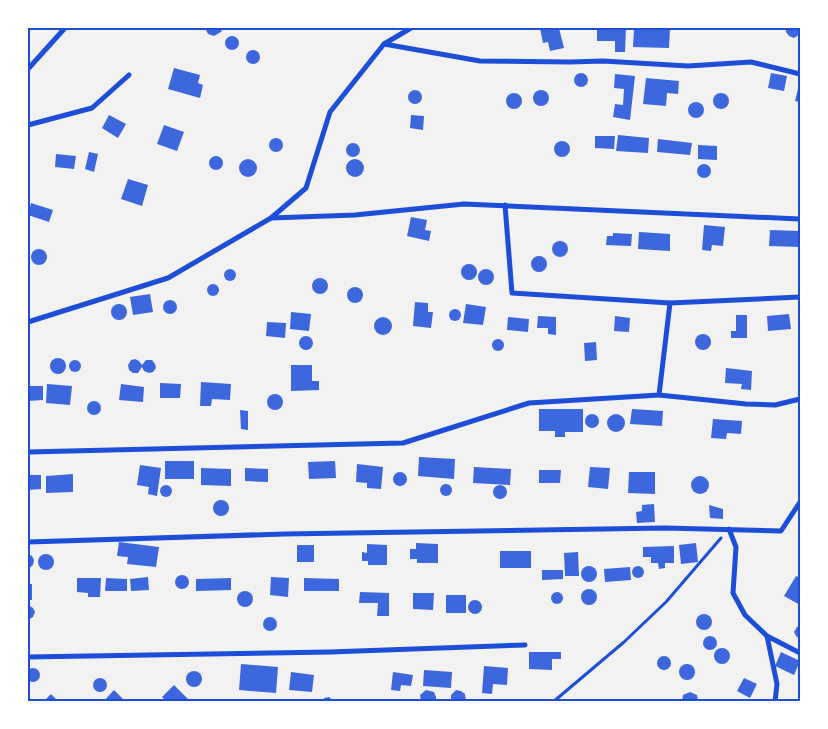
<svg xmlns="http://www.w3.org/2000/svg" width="828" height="729" font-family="'DM Sans',sans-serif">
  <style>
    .building { fill: #3d67dc }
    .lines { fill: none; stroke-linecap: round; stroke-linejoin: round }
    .path { stroke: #1d4ed8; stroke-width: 3 }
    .minor { stroke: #1d4ed8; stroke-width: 5 }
    .neatline { fill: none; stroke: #1d4ed8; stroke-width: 2 }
  </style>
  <rect width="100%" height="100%" fill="#f2f2f2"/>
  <g class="building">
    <polygon points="205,28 223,28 221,32 214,36 208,34"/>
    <polygon points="540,28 559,28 564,48 550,51 548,42 543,43"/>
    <polygon points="597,28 626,28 625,52 615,52 615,41 597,41"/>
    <polygon points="634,28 670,28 669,48 633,47"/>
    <polygon points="786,28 800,28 800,34 794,38 789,36 786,32"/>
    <circle cx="232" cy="43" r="7"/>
    <circle cx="253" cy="57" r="7"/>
    <polygon points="174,68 200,75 198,83 203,85 200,98 168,89"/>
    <polygon points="771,73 787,76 784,91 768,88"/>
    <circle cx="581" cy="80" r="7"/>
    <polygon points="615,74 635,76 630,120 613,117 615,104 623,105 624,89 614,88"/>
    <polygon points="646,78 679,81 678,94 667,93 666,106 643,104"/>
    <polygon points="800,81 800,102 795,101"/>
    <circle cx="415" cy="97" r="7"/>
    <circle cx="541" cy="98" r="8"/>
    <circle cx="721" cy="101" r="8"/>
    <circle cx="514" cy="101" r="8"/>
    <circle cx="696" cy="110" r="8"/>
    <polygon points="109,115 126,124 118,138 102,128"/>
    <polygon points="411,115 424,116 423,130 410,128"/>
    <polygon points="164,125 184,132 177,151 157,144"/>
    <polygon points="618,135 649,138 648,153 616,151"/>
    <polygon points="595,136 615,136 614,149 595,148"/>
    <circle cx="276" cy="145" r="7"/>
    <polygon points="658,139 692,143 690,155 657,152"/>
    <circle cx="562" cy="149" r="8"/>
    <circle cx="353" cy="150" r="7"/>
    <polygon points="698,145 717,146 717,160 698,159"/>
    <polygon points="89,152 98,154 94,172 85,169"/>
    <polygon points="56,154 76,156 74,169 55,167"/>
    <circle cx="216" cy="163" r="7"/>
    <circle cx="248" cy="168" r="9"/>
    <circle cx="355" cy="168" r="9"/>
    <circle cx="704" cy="171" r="7"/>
    <polygon points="128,179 148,185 142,206 121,199"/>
    <polygon points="31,203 53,210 49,222 28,215"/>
    <polygon points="411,217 427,220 425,230 431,231 429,241 407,236"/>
    <polygon points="704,225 725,227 723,246 712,245 711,251 702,250"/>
    <polygon points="770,230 800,231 800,247 769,246"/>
    <polygon points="639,232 670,234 670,251 638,249"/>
    <polygon points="613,233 632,234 631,246 606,245 607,236 613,236"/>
    <circle cx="560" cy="249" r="8"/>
    <circle cx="39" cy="257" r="8"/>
    <circle cx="539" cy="264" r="8"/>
    <circle cx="469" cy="272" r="8"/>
    <circle cx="230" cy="275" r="6"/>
    <circle cx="486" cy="277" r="8"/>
    <circle cx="320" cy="286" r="8"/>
    <circle cx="213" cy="290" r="6"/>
    <circle cx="355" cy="295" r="8"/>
    <polygon points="150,294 153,312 133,315 130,297"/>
    <circle cx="170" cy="307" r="7"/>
    <polygon points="415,302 428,303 428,312 433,312 431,328 413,326"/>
    <polygon points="466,304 486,307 483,325 463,323"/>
    <circle cx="119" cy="312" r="8"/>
    <circle cx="455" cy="315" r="6"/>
    <polygon points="291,312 311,314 309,331 290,329"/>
    <polygon points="789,314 791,329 768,331 767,316"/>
    <polygon points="736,315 747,315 747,338 731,338 731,331 736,331"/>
    <polygon points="538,316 556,317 556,335 548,334 548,328 537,328"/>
    <polygon points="615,316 630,318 629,332 614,331"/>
    <polygon points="508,317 529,319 528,332 507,330"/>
    <circle cx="383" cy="326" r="9"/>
    <polygon points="267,322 286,323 285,338 266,336"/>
    <circle cx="703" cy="342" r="8"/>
    <circle cx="306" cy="343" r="7"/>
    <circle cx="498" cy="345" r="6"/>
    <polygon points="596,342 597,360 585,361 584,343"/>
    <circle cx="58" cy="366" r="8"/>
    <polygon points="135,359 139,361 142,365 146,360 152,360 155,364 156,368 153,372 149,373 144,371 142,367 138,373 133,373 129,370 128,365 131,360"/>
    <circle cx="75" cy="366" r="6"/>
    <polygon points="291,365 312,365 312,381 319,381 319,390 291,391"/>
    <polygon points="726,368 752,371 751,390 741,389 742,384 725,383"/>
    <polygon points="201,382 231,384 230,400 212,399 211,406 200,406"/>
    <polygon points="160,383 181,384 180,398 160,398"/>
    <polygon points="47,384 72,386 70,405 46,403"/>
    <polygon points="121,384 144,387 143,402 119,400"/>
    <polygon points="28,386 43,386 43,400 28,401"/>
    <circle cx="275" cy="402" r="8"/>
    <circle cx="94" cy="408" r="7"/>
    <polygon points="539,409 583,409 583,432 565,432 565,437 555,437 555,431 539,431"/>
    <polygon points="632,409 663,411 662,426 630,424"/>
    <polygon points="240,410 248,411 248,430 241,429"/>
    <circle cx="592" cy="421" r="7"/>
    <circle cx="616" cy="423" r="9"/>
    <polygon points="713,419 742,421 741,434 727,433 726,439 711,438"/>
    <polygon points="419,457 455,459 454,479 418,476"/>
    <rect x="165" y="461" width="29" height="18"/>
    <polygon points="335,461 336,478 309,479 308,462"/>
    <polygon points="357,464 383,467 381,489 367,488 367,483 356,482"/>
    <polygon points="140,465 161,468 157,496 148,494 149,487 137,485"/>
    <polygon points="474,467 511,469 510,485 473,483"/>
    <polygon points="590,467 610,468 608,489 588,487"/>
    <polygon points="201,468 231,469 231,486 201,485"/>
    <polygon points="245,468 268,469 268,482 245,481"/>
    <polygon points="539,470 561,470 560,483 539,483"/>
    <circle cx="400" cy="479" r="7"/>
    <polygon points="629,472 655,472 655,494 628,493"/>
    <polygon points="73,474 73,492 46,493 46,476"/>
    <polygon points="28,475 41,475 41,489 28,490"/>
    <circle cx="700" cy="485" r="9"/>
    <circle cx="446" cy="490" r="6"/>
    <circle cx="500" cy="492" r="7"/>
    <circle cx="166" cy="491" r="6"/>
    <circle cx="221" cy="508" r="8"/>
    <polygon points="654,504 655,522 637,523 636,512 642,511 642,505"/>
    <polygon points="709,505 723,509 723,519 710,518"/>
    <polygon points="119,542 159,547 156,567 127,564 128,557 117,556"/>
    <polygon points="416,543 438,544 438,563 417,563 417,559 410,559 410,549 416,549"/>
    <polygon points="696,543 698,562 681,564 679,545"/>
    <polygon points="367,544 387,545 387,565 368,565 368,561 362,561 362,552 367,553"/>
    <rect x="297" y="545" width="17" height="17"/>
    <polygon points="674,546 674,563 665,563 665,568 659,569 658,563 651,563 651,557 643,557 643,547"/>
    <rect x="500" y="551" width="31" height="17"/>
    <polygon points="578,552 579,576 565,576 564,553"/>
    <polygon points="28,554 32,556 34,560 33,565 28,569"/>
    <circle cx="46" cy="562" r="8"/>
    <circle cx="638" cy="572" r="6"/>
    <circle cx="589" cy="574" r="8"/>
    <polygon points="630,567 631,580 605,582 604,569"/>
    <polygon points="542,570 563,570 563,579 542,580"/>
    <circle cx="182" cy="582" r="7"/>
    <polygon points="796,576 800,578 800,605 784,596"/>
    <polygon points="148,577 149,590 131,591 130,579"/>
    <polygon points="271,577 289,578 288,597 270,595"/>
    <polygon points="77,578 101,578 100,597 88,597 88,593 77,592"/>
    <polygon points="106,578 127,579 127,591 105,591"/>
    <polygon points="231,578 231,590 196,591 196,579"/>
    <polygon points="304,578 339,579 339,591 304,591"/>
    <rect x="28" y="584" width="4" height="16"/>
    <circle cx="589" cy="597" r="8"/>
    <circle cx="245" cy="599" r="8"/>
    <circle cx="557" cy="598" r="6"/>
    <polygon points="360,592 389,593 389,616 377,616 378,603 359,603"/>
    <polygon points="413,593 434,593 433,610 413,609"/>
    <rect x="446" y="595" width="20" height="18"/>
    <circle cx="475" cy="607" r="7"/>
    <polygon points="28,605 33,608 35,612 33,617 28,620"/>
    <circle cx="704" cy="622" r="8"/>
    <circle cx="270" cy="624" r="7"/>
    <polygon points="800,625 800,639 796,636 794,632 797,627"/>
    <circle cx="710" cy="643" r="7"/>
    <circle cx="722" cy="656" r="8"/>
    <polygon points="529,652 561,652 561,659 552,659 552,670 529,669"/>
    <polygon points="781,652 800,661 794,675 775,666"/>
    <circle cx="664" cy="663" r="7"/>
    <circle cx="687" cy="672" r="8"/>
    <polygon points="241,664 278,667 276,693 239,690"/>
    <polygon points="484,666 508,668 507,685 493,684 492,694 482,693"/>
    <circle cx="33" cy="675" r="7"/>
    <polygon points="424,670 452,672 451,688 423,686"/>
    <circle cx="194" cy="679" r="8"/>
    <polygon points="291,672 314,675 312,692 289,690"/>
    <polygon points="393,672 413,675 411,686 401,685 400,691 391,690"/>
    <circle cx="100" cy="685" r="7"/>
    <polygon points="744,678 757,684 750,698 737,691"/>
    <polygon points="174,685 191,702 167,702 162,697"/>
    <polygon points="114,690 126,702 103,702"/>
    <polygon points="426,690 434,692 436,697 436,702 421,702 420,695"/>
    <polygon points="456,690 461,691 465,694 466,702 451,702 451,695"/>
    <polygon points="690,692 697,695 698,702 682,702 683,695"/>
    <polygon points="51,694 59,702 43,702"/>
    <polygon points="329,697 335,702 322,702 324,698"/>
  </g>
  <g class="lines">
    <polyline class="path" points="553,702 624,642 666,602 721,538"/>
    <g class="minor">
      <polyline points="384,44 480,61 570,62 603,61 688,66 751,62 800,74"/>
      <polyline points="28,69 65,28"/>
      <polyline points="28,125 92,108 129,75"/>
      <polyline points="505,205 512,293 670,303 800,297"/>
      <polyline points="271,218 306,188 330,112 384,44 411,28"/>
      <polyline points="28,322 168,278 271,218 355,215 464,204 800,219"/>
      <polyline points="659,395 746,404 775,405 800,399"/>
      <polyline points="28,452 403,443 529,403 659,395 670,303"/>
      <polyline points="729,529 736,547 733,593 745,615 767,636 777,684 775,702"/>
      <polyline points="28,542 284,534 665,528 781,531 800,502"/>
      <polyline points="767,636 800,653"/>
      <polyline points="28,657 330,652 525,645"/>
      <polyline points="788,702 794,702"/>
    </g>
  </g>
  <rect width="828" height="729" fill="none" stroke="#ffffff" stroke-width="58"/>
  <rect x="29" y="29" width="770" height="671" class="neatline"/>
</svg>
